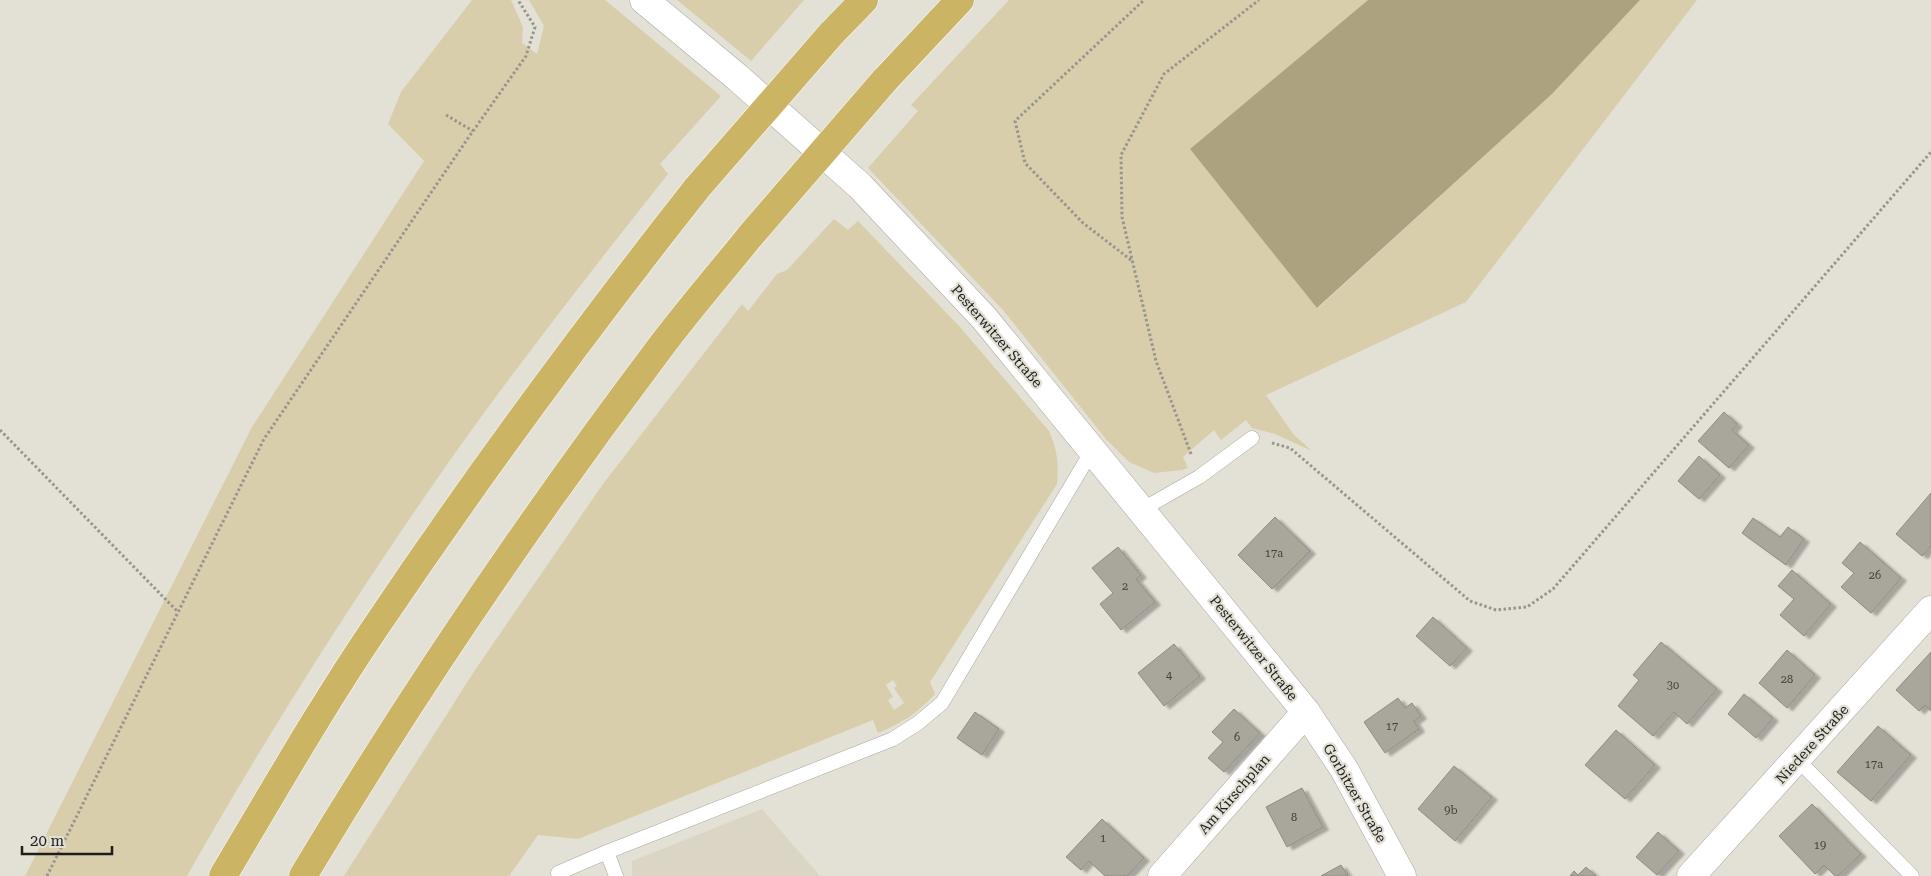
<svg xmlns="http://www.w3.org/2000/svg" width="1931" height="876" font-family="'Roboto Serif',serif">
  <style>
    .built { fill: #dad5c4 }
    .green { fill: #d8ceac; fill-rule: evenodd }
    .forest { fill: #aca280 }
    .building { fill: #a9a69c; stroke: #8f8c83; filter: url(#shadow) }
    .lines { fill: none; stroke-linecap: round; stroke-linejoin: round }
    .service-casing { stroke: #aaa79d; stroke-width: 15 }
    .minor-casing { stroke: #aaa79d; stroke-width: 29 }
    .motorway-casing { stroke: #fff; stroke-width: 29 }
    .path { stroke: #97958d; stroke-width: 3; stroke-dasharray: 2.5 2.5; stroke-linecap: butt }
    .service { stroke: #fff; stroke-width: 14 }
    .minor { stroke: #fff; stroke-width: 28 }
    .motorway { stroke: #cbb464; stroke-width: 28 }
    .motorway-bridge-casing { stroke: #fff; stroke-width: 29; stroke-linecap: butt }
    .motorway-bridge { stroke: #cbb464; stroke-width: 28 }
    .labels { text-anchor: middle; stroke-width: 4.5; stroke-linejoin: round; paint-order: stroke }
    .number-label { font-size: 11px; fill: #413f3a }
    .street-label { font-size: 14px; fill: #1e1d19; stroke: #e3e0d6 }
  </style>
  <defs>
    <filter id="shadow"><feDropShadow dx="5.5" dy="3" stdDeviation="1" flood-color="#0004"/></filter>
  </defs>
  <rect width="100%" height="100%" fill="#e3e0d6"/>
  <polygon class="built" points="762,809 820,876 632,876 632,861"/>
  <g class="green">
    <path d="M472,0H511L523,27L522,43L537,54L544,26L529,0H605L721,96L660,164L668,174C599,261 530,349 465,439C365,580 272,726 187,876H25L252,427L424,161L388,124L401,92Z"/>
    <polygon points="677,0 804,0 751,61"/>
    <polygon points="1009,0 1368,0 1190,149 1318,308 1552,94 1640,0 1697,0 1466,302 1266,395 1294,435 1312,451 1275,434 1252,428 1246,420 1221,440 1214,430 1183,457 1188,468 1182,470 1154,473 1129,462 1106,439 1003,310 868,168 918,111 911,105"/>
    <path d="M834,219L848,230L858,221L959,326L1049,431C1057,450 1059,462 1057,484L930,682L935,694C916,714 904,722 878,733L873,720L578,839L538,835L509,876H344L475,670L603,484L742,304L748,311L777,274L787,270ZM893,680L897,686L894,688L904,703L894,710L888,700L893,697L886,685Z"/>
  </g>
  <polygon class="forest" points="1368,0 1640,0 1552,94 1317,308 1190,149"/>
  <g class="building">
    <polygon points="1724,412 1737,424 1732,430 1749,445 1729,468 1698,441"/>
    <polygon points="1699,456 1720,475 1699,499 1678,481"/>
    <polygon points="1931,493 1931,546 1922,556 1896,534"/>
    <polygon points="1275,517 1310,551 1272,589 1238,555"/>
    <polygon points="1753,518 1780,537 1788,527 1804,539 1786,565 1742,533"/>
    <polygon points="1860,542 1901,578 1871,613 1841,587 1854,573 1842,563"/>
    <polygon points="1118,547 1141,575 1136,579 1155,602 1121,630 1100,604 1113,593 1092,568"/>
    <polygon points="1792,570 1831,604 1804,636 1780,615 1794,599 1778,586"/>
    <polygon points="1433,617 1467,648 1450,666 1416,636"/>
    <polygon points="1661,642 1717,689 1687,724 1674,712 1653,736 1618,706 1639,680 1633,675"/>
    <polygon points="1174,644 1200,676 1164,706 1138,673"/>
    <polygon points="1787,650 1815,675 1787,708 1759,683"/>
    <polygon points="1931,652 1931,711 1925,705 1919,711 1896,690"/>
    <polygon points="1744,694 1773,718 1756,738 1728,714"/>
    <polygon points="1398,698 1405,708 1412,703 1421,716 1414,721 1419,729 1385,753 1364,722"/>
    <polygon points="1234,709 1260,733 1224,772 1208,758 1223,742 1212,732"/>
    <polygon points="975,712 999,729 982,755 957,738"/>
    <polygon points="1878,726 1911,755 1871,801 1837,772"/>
    <polygon points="1616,730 1655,765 1625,799 1585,765"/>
    <polygon points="1454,766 1492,797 1455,841 1418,809"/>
    <polygon points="1302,788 1323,827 1287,847 1266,807"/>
    <polygon points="1812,804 1861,854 1838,876 1835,876 1824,865 1815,874 1779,836"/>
    <polygon points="1102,819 1144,858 1127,876 1105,876 1089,861 1081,870 1066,857"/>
    <polygon points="1658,832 1679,851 1657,875 1636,857"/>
    <polygon points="1341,865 1348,876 1321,876"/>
    <polygon points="1586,867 1596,876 1570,876 1574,871 1578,875"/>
  </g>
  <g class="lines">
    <defs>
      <g id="service">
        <polyline points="1141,510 1199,477 1252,438"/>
        <polyline points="1798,760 1912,876"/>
        <polyline points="607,852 616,876"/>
        <polyline points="558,873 607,852 893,739 918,723 942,703 1093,449"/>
      </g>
      <g id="minor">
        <polyline points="644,0 737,77 860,186 984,318 1306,712 1344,769 1402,876"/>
        <polyline points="1162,876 1306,712"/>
        <polyline points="1691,876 1931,610"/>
      </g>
      <g id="motorway">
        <polyline points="831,34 864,0"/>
        <polyline points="884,81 960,0"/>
        <path d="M223,876C273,792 322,706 377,625C478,475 585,330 697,188"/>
        <path d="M303,876C413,692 533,516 662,345C690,308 721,272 751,235"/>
      </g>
    </defs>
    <use href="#service" class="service-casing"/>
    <use href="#minor" class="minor-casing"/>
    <use href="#motorway" class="motorway-casing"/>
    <g class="path">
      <polyline points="446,115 473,131"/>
      <polyline points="1131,260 1083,223 1025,163 1015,121 1144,0"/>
      <polyline points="0,430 178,612"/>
      <polyline points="1272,443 1290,448 1470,601 1496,610 1527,607 1553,589 1931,152"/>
      <polyline points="1191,454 1156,361 1122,217 1121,155 1164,74 1259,0"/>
      <polyline points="47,876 264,439 466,141 526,56 535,27 518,0"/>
    </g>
    <use href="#service" class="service"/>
    <use href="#minor" class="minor"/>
    <use href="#motorway" class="motorway"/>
    <defs>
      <g id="motorway-bridge">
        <polyline points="697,188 831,34"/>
        <polyline points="751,235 884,81"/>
      </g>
    </defs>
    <use href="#motorway-bridge" class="motorway-bridge-casing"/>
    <use href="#motorway-bridge" class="motorway-bridge"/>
  </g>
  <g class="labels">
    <g class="number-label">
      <text x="1274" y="557">17a</text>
      <text x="1875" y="579">26</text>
      <text x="1125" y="590">2</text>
      <text x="1169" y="679">4</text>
      <text x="1787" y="683">28</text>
      <text x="1673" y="689">30</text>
      <text x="1392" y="730">17</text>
      <text x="1237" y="741">6</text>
      <text x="1874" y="768">17a</text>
      <text x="1451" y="814">9b</text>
      <text x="1294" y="821">8</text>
      <text x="1103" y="842">1</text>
      <text x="1820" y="849">19</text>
    </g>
    <g class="street-label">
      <text transform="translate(997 336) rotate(49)" y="5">Pesterwitzer Straße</text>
      <text transform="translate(1254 648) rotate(51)" y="5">Pesterwitzer Straße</text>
      <text transform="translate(1812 744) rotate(-48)" y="5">Niedere Straße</text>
      <text transform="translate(1355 793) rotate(60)" y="5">Gorbitzer Straße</text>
      <text transform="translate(1234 794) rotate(-49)" y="5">Am Kirschplan</text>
    </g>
  </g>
  <path d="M22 846v8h90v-8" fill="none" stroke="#1e1d19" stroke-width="2.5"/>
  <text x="30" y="846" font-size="15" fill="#1e1d19" stroke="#e3e0d6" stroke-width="4" paint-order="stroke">20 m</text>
</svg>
